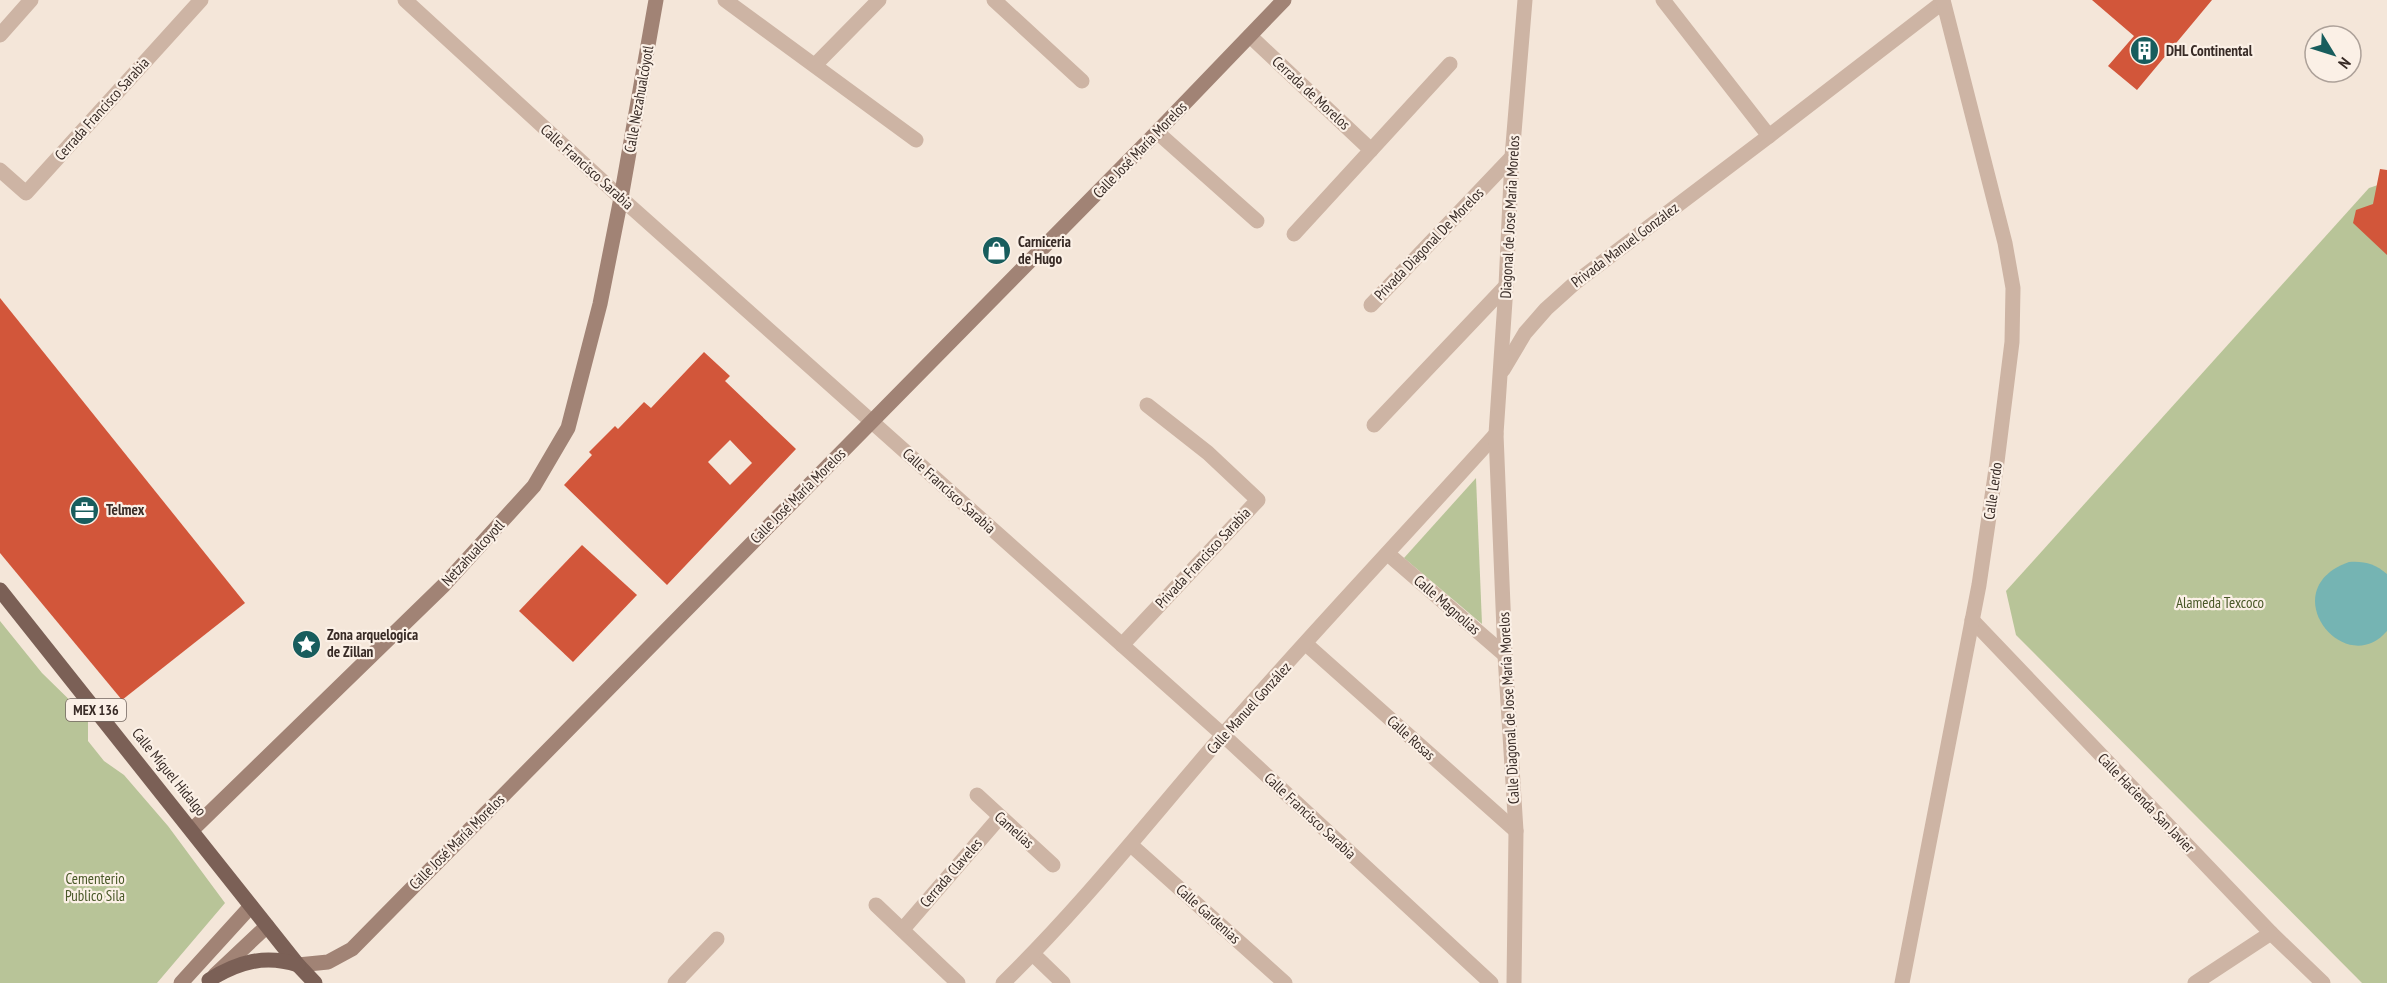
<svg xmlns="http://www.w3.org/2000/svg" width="2387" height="983" font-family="'PT Sans Narrow',sans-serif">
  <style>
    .green { fill: #b8c498 }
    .water { fill: #75b4b3 }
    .building { fill: #d2563a; fill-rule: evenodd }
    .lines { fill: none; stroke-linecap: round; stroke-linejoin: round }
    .street { stroke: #cdb4a4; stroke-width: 15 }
    .secondary { stroke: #a18375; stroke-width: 15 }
    .primary { stroke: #7b6056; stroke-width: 15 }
    .labels { text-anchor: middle; stroke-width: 4.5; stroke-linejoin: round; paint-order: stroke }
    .shield { fill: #fbf0e6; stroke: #726660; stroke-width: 1.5 }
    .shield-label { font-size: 14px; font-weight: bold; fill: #382b26 }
    .poi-label { font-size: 15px; font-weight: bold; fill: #382b26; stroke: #fbf0e6; text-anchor: start }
    .street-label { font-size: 15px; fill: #382b26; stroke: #fbf0e6 }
    .park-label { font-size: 15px; fill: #495828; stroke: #fbf0e6 }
  </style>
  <rect width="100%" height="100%" fill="#f4e6d9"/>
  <g class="green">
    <polygon points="2387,182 2387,983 2362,983 2016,635 2006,591 2369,188"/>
    <polygon points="1476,478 1482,624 1404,558"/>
    <polygon points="0,621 42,673 88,718 88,741 104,761 124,775 168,826 225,903 157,983 0,983"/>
  </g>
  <path class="water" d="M2349,562C2365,561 2375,564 2387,574V631C2344,681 2272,589 2349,562Z"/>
  <g class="building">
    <polygon points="2092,0 2212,0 2137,90 2108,66 2134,36"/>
    <polygon points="2380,169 2387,170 2387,255 2353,223 2356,210 2373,204"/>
    <polygon points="0,298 245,603 122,700 0,553"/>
    <path d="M704,352L730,376L725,381L796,449L667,585L564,485L592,455L589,452L615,426L618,429L644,402L651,408ZM730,440L752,463L730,485L708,462Z"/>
    <polygon points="582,545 637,595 573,662 519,611"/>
  </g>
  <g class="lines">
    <g class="street">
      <polyline points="405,0 621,198 1223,735 1491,983"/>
      <polyline points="725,0 916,140"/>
      <polyline points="994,0 1082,81"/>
      <polyline points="1663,0 1769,136"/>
      <polyline points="0,35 31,0"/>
      <polyline points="1250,36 1371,150"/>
      <polyline points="815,65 879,0"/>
      <polyline points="1157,132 1257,221"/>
      <polyline points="0,170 26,193 201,0"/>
      <polyline points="1294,234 1450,64"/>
      <polyline points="1371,305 1512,157"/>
      <polyline points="1503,370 1525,333 1546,309 1576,282 1769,136 1943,2"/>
      <polyline points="1374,425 1506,286"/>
      <polyline points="1388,554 1505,655"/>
      <polyline points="1972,620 2271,933 2323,983"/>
      <polyline points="1306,644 1516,831"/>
      <polyline points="1122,645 1258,500 1208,453 1147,405"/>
      <polyline points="977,795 1053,865"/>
      <polyline points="1131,845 1285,983"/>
      <polyline points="876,905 958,983"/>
      <polyline points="903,929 999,818"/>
      <polyline points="1033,954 1063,983"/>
      <polyline points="675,983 717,939"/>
      <path d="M1003,983C1082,906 1150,819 1222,736C1311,634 1405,535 1496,434"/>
      <polyline points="1514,983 1516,831 1505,655 1496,434 1506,286 1512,157 1525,0"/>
      <polyline points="1902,983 1979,585 1997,462 2012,342 2013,288 2005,243 1943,0"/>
      <polyline points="2195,983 2271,933"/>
    </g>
    <g class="secondary">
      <polyline points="192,830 444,585 534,486 568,428 600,304 621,198 656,0"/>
      <polyline points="298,965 328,962 352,949 1157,132 1284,0"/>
      <polyline points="215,975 267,926"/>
      <polyline points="181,983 251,906"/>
    </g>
    <g class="primary">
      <polyline points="0,590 298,965 315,983"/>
      <path d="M209,980C238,962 265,954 298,965"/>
    </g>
  </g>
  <defs>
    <symbol id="building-disc" viewBox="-11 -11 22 22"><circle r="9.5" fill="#185d5d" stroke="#fbf0e6"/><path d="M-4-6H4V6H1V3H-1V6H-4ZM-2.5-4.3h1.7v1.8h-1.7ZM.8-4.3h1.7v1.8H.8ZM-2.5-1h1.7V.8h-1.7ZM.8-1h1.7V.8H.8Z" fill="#fff"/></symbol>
    <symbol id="shop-disc" viewBox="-11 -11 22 22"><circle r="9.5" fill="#185d5d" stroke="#fbf0e6"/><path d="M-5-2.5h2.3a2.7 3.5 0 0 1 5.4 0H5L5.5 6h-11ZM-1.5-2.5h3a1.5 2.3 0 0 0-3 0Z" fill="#fff"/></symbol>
    <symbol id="office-disc" viewBox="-11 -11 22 22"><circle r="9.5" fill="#185d5d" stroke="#fbf0e6"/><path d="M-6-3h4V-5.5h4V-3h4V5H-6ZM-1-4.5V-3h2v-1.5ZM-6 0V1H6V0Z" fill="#fff"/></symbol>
    <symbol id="sight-disc" viewBox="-11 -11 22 22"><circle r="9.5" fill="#185d5d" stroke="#fbf0e6"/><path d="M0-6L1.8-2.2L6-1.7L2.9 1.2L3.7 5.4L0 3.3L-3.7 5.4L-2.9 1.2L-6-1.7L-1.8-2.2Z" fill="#fff"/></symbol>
  </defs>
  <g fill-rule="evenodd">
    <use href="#building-disc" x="2128" y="34" width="33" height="33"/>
    <use href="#shop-disc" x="980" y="234" width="33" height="33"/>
    <use href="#office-disc" x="68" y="494" width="33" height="33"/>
    <use href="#sight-disc" x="290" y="628" width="33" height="33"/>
  </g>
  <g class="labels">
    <rect class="shield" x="66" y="699" width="60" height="22" rx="4.5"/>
    <g class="shield-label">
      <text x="96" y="715">MEX 136</text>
    </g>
    <g class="poi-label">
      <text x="2166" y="56">DHL Continental</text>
      <text x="1018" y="247">Carniceria<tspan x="1018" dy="17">de Hugo</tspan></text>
      <text x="106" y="515">Telmex</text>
      <text x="327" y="640">Zona arquelogica<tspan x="327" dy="17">de Zillan</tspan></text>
    </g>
    <g class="street-label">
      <text transform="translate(1311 93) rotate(43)" y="5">Cerrada de Morelos</text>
      <text transform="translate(639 99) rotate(-80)" y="5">Calle Nezahualcóyotl</text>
      <text transform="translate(102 109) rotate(-48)" y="5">Cerrada Francisco Sarabia</text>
      <text transform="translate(1140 150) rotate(-46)" y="5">Calle José María Morelos</text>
      <text transform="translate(587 167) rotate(42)" y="5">Calle Francisco Sarabia</text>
      <text transform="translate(1510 217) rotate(-87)" y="5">Diagonal de Jose Maria Morelos</text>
      <text transform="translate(1429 244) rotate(-46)" y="5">Privada Diagonal De Morelos</text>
      <text transform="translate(1625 245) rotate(-37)" y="5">Privada Manuel González</text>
      <text transform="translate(949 491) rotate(42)" y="5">Calle Francisco Sarabia</text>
      <text transform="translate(1993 491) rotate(-82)" y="5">Calle Lerdo</text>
      <text transform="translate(798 496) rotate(-45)" y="5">Calle José María Morelos</text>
      <text transform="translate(473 553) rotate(-47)" y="5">Netzahualcoyotl</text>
      <text transform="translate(1203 558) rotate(-47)" y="5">Privada Francisco Sarabia</text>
      <text transform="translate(1447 605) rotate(41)" y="5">Calle Magnolias</text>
      <text transform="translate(1249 708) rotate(-48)" y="5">Calle Manuel González</text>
      <text transform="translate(1509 708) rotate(-93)" y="5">Calle Diagonal de Jose María Morelos</text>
      <text transform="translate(1411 738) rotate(42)" y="5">Calle Rosas</text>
      <text transform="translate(169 772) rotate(51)" y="5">Calle Míguel Hidalgo</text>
      <text transform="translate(2146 803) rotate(46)" y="5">Calle Hacienda San Javier</text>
      <text transform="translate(1310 816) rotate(43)" y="5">Calle Francisco Sarabia</text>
      <text transform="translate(1014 830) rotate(42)" y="5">Camelias</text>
      <text transform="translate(457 842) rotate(-45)" y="5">Calle José María Morelos</text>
      <text transform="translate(951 873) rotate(-49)" y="5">Cerrada Claveles</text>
      <text transform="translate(1208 914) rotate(42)" y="5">Calle Gardenias</text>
    </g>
    <g class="park-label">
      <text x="2220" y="608">Alameda Texcoco</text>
      <text x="95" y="884">Cementerio<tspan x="95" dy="17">Publico Sila</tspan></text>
    </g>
  </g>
  <g transform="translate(2333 54) rotate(128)"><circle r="28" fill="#fbf0e6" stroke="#ada199" stroke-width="1.5"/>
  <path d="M0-4.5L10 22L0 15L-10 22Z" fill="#185d5d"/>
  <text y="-9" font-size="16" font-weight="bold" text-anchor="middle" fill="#382b26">N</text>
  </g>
</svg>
